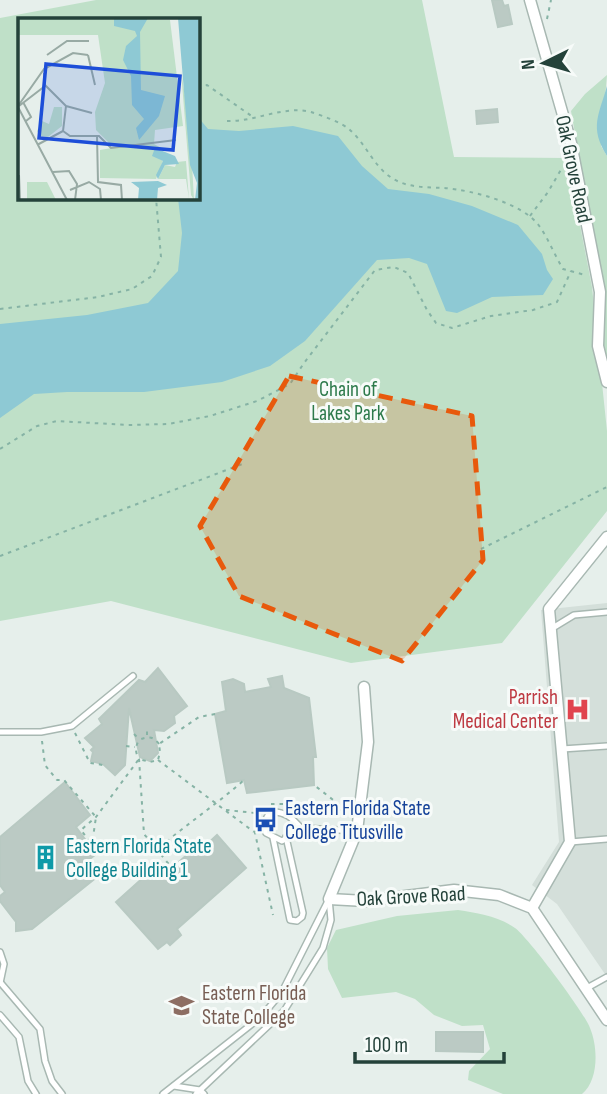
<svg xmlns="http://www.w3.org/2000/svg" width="607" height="1094" font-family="'Sofia Sans Condensed',sans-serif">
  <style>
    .built { fill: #d4dfda }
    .green { fill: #bfe0c8; fill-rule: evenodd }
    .water { fill: #8ec9d4 }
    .building { fill: #bbcac4; stroke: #b8c9c2; stroke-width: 2 }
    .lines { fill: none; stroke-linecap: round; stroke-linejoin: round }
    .lane-casing { stroke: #a8b8b2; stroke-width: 8 }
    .street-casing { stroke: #a8b8b2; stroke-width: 13 }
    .path { stroke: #86b3a5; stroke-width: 2; stroke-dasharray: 3.5 5; stroke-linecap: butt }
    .lane { stroke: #fff; stroke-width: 5 }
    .street { stroke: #fff; stroke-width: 10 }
    .marked { fill: #e8590c; fill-opacity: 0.2; stroke: #e8590c; stroke-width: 5; stroke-dasharray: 14 9; stroke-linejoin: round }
    .labels { text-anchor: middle; stroke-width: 6; stroke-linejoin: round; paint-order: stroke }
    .street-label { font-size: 21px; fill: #24423a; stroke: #f7fbf9 }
    .park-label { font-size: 21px; fill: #2d7a4b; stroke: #f7fbf9 }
    .health-label { font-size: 21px; fill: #be3a42; stroke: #f7fbf9; text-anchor: end }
    .transit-label { font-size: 21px; fill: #164399; stroke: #f7fbf9; text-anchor: start }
    .culture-label { font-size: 21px; fill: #0d838f; stroke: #f7fbf9; text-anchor: start }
    .education-label { font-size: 21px; fill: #785e54; stroke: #f7fbf9; text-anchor: start }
    .inset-road { fill: none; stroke: #98aaa4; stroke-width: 2 }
    .view { fill: #1d4ed8; fill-opacity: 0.15; stroke: #1d4ed8; stroke-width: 3.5 }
    .inset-edge { fill: none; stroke: #24423a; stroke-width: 3.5 }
  </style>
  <rect width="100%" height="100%" fill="#e6efeb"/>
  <polygon class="built" points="607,603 607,977 557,904 532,885 559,842 541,610"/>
  <g class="green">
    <path d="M96,0H422L454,157L567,158L592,287L607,431V511L502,643L351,663L111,601L0,621V18ZM19,19H198V198H19Z"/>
    <polygon points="607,75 601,146 607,156 607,357 604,355 597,286 569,141 576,139 571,111 585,94"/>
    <path d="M458,910C478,913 498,916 515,928C527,936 585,1013 590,1028C598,1047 599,1080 582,1094H503L468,1080L469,1071L490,1049L483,1025L462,1026L434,1015L415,999L396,992L342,998L328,969L327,948L336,930L397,916Z"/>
  </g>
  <g class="water">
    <path d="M607,86V156C589,127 599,115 607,86Z"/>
    <polygon points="198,117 208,129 239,131 293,126 338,136 362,166 388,189 429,194 472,206 518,225 542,254 547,270 553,279 543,295 492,297 457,313 446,311 427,264 409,258 377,260 305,341 270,366 222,382 144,392 67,392 34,394 0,418 0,324 87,315 148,303 178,271 182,233 178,198 198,198"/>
  </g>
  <g class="building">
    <polygon points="492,0 502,0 504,6 508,5 512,24 498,27"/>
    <polygon points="497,109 498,122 477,124 476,111"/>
    <polygon points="158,668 187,706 174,716 175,723 164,731 154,730 158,753 150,761 140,757 129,708 125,765 115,775 103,764 91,761 93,752 91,750 94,747 85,738 102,724 99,719 139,680 145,682"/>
    <polygon points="282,676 284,688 309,698 316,757 313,757 314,785 247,793 244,780 227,783 215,714 226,711 222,682 233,679 244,684 245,692 271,687 268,679"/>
    <polygon points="65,782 90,815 76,827 96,854 86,862 98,876 32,929 16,931 16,922 0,901 0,896 5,892 0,885 0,837"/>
    <polygon points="217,835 246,868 177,929 181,935 170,945 167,942 158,949 116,902 154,868 162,877 199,844 203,848"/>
    <polygon points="436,1032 483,1032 483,1052 436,1051"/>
  </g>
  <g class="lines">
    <defs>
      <g id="lane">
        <polyline points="551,629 574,615 607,612"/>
        <polyline points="0,732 41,732 72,726 133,676"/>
        <polyline points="562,749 607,746"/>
        <path d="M301,828C292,818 285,811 271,812C265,818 263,824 266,833L282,841L301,828L357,831"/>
        <polyline points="273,838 290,920 297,921 302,917 303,913 286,837"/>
        <polyline points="570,842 607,839"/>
        <polyline points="0,952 4,964 0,983"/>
        <polyline points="0,982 40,1029 45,1061 52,1081 62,1094"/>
        <polyline points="587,988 607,977"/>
        <polyline points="0,1015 19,1037 28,1081 36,1094"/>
        <polyline points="174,1086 200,1090 204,1094"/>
        <polyline points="163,1094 261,1017 282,992 329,899"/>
        <polyline points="196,1094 284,1011 323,948 331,920 329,899"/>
      </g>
      <g id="street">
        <polyline points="530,0 571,143 600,292 598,346 607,382"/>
        <polyline points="364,687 368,742 357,831 329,899 366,901 454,890 499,895 532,908 607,1020"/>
        <polyline points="532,908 570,842 549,609 607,537"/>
      </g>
    </defs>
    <use href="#lane" class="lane-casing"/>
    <use href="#street" class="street-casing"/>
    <g class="path">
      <polyline points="547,19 551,0"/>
      <polyline points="198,89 207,85 253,117"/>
      <path d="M227,121C255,122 284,105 311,112C323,116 341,122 350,130C366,144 374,167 392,178C407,188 426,187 444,188C471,190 524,203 540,227C549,240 555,256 563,269L585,275"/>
      <polyline points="530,216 548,192 562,168 565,167"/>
      <polyline points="0,309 98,297 132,289 152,276 161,257 156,198"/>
      <polyline points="0,449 37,426 57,421 128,425 168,424 210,416 257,401 290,384 304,363 375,270 394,267 408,273 427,310 436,323 452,328 491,316 533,310 557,302 571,271"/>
      <polyline points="481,549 607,487"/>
      <polyline points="0,556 245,463"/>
      <path d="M215,714L199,717L159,744L160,752L158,760L150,762L139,759L96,817L81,830L92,845L157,850C185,825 216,805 244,780"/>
      <polyline points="75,733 90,763 103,765"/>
      <polyline points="134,734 139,739"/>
      <polyline points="147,735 147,729"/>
      <polyline points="42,741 45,765 57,780 64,780 96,817 92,844"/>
      <path d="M159,744C153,736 148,736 139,740C135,747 135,752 139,759L144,834L172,868"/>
      <polyline points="126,746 135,747"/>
      <polyline points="158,760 254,832"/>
      <polyline points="271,804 286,804 298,811 346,810 314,785"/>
      <polyline points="263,809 256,814 255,833 273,915"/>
      <polyline points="226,810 255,813"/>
    </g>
    <use href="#lane" class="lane"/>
    <use href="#street" class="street"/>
  </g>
  <path class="marked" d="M289,376L472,416L483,560L402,661L239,596L200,526Z"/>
  <defs>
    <symbol id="hospital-bare" viewBox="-9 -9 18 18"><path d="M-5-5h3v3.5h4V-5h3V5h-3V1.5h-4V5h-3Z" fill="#e0444e" stroke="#f7fbf9" stroke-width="2.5" paint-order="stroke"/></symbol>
    <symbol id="bus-bare" viewBox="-9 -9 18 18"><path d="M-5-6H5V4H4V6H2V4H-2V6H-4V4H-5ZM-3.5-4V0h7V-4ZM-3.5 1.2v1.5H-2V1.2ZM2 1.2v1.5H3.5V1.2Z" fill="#1a4fb4" stroke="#f7fbf9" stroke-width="2.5" paint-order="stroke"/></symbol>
    <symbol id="building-bare" viewBox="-9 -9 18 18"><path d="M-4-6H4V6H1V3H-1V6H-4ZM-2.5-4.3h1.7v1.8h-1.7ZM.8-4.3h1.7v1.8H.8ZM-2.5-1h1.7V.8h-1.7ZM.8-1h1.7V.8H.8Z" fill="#0f9aa8" stroke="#f7fbf9" stroke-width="2.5" paint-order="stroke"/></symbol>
    <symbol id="school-bare" viewBox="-9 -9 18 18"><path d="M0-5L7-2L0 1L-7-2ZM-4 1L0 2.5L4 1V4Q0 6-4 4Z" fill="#8d6e63" stroke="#f7fbf9" stroke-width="2.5" paint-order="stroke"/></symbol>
  </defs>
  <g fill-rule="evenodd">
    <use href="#hospital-bare" x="560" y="692" width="35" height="35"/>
    <use href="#bus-bare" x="248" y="802" width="35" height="35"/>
    <use href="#building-bare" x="28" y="840" width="35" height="35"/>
    <use href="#school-bare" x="164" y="988" width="35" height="35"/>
  </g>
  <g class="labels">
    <g class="street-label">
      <text transform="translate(574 169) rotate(78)" y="7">Oak Grove Road</text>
      <text transform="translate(411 896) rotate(-3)" y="7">Oak Grove Road</text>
    </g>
    <g class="park-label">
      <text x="348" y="396">Chain of<tspan x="348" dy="24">Lakes Park</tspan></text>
    </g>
    <g class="health-label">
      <text x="558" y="704">Parrish<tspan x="558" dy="24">Medical Center</tspan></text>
    </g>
    <g class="transit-label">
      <text x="285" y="815">Eastern Florida State<tspan x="285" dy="24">College Titusville</tspan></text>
    </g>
    <g class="culture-label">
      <text x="66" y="853">Eastern Florida State<tspan x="66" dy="24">College Building 1</tspan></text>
    </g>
    <g class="education-label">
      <text x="202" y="1000">Eastern Florida<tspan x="202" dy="24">State College</tspan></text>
    </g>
  </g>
  <g transform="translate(18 18)">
    <rect width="182" height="182" fill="#e6efeb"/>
    <path d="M0,0L152,2L165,108L137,112L136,126L147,132L140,129L136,138L145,143L138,161L82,160V132L111,127L94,128L78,112L77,94L87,65L80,17H0ZM163,53L172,109L176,182L173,177ZM36,89H44V108L30,119L22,118L19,113L24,103L31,106ZM168,143L171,181L168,161H140L147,147L157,149L159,144ZM9,164H29L38,182H9Z" fill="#bfe0c8"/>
    <path d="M96,0H130L122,14L123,72L147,78L141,98L121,122L118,110L126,101L114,87L113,58L105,42L108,28L119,18L117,13L96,8ZM160,0H182V182H177L179,165L172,147ZM137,130L157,138L161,146L147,147L140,161L138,157L145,143L134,138ZM140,163L149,167L140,170L139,182H120L121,170L113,164Z" fill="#8ec9d4"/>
    <path class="inset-road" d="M29,37L49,23H71M70,37L77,67M26,55L27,67L48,88M5,84L13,99L8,103M0,88L26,51L55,35L70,37M1,88L27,68M48,88L74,95M0,89L49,182M45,113L52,118H81L93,130L158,122M79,118L80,164L103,167L104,182M19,127L45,113L48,88M35,154L51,153L59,166L57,182M1,157L2,182M52,172L71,164L82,171L83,182"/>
    <path class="view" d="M28,46L162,58L155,132L21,120Z"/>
    <rect width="182" height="182" class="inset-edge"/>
  </g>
  <g transform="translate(544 63) rotate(265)" stroke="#f7fbf9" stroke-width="5" paint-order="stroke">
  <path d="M0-5L12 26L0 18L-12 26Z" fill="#24423a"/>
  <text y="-10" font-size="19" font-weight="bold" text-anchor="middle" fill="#24423a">N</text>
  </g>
  <path d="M355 1052v10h149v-10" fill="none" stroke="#24423a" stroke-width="3.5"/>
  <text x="365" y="1052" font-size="21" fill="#24423a" stroke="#f7fbf9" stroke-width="5" paint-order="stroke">100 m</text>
</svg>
